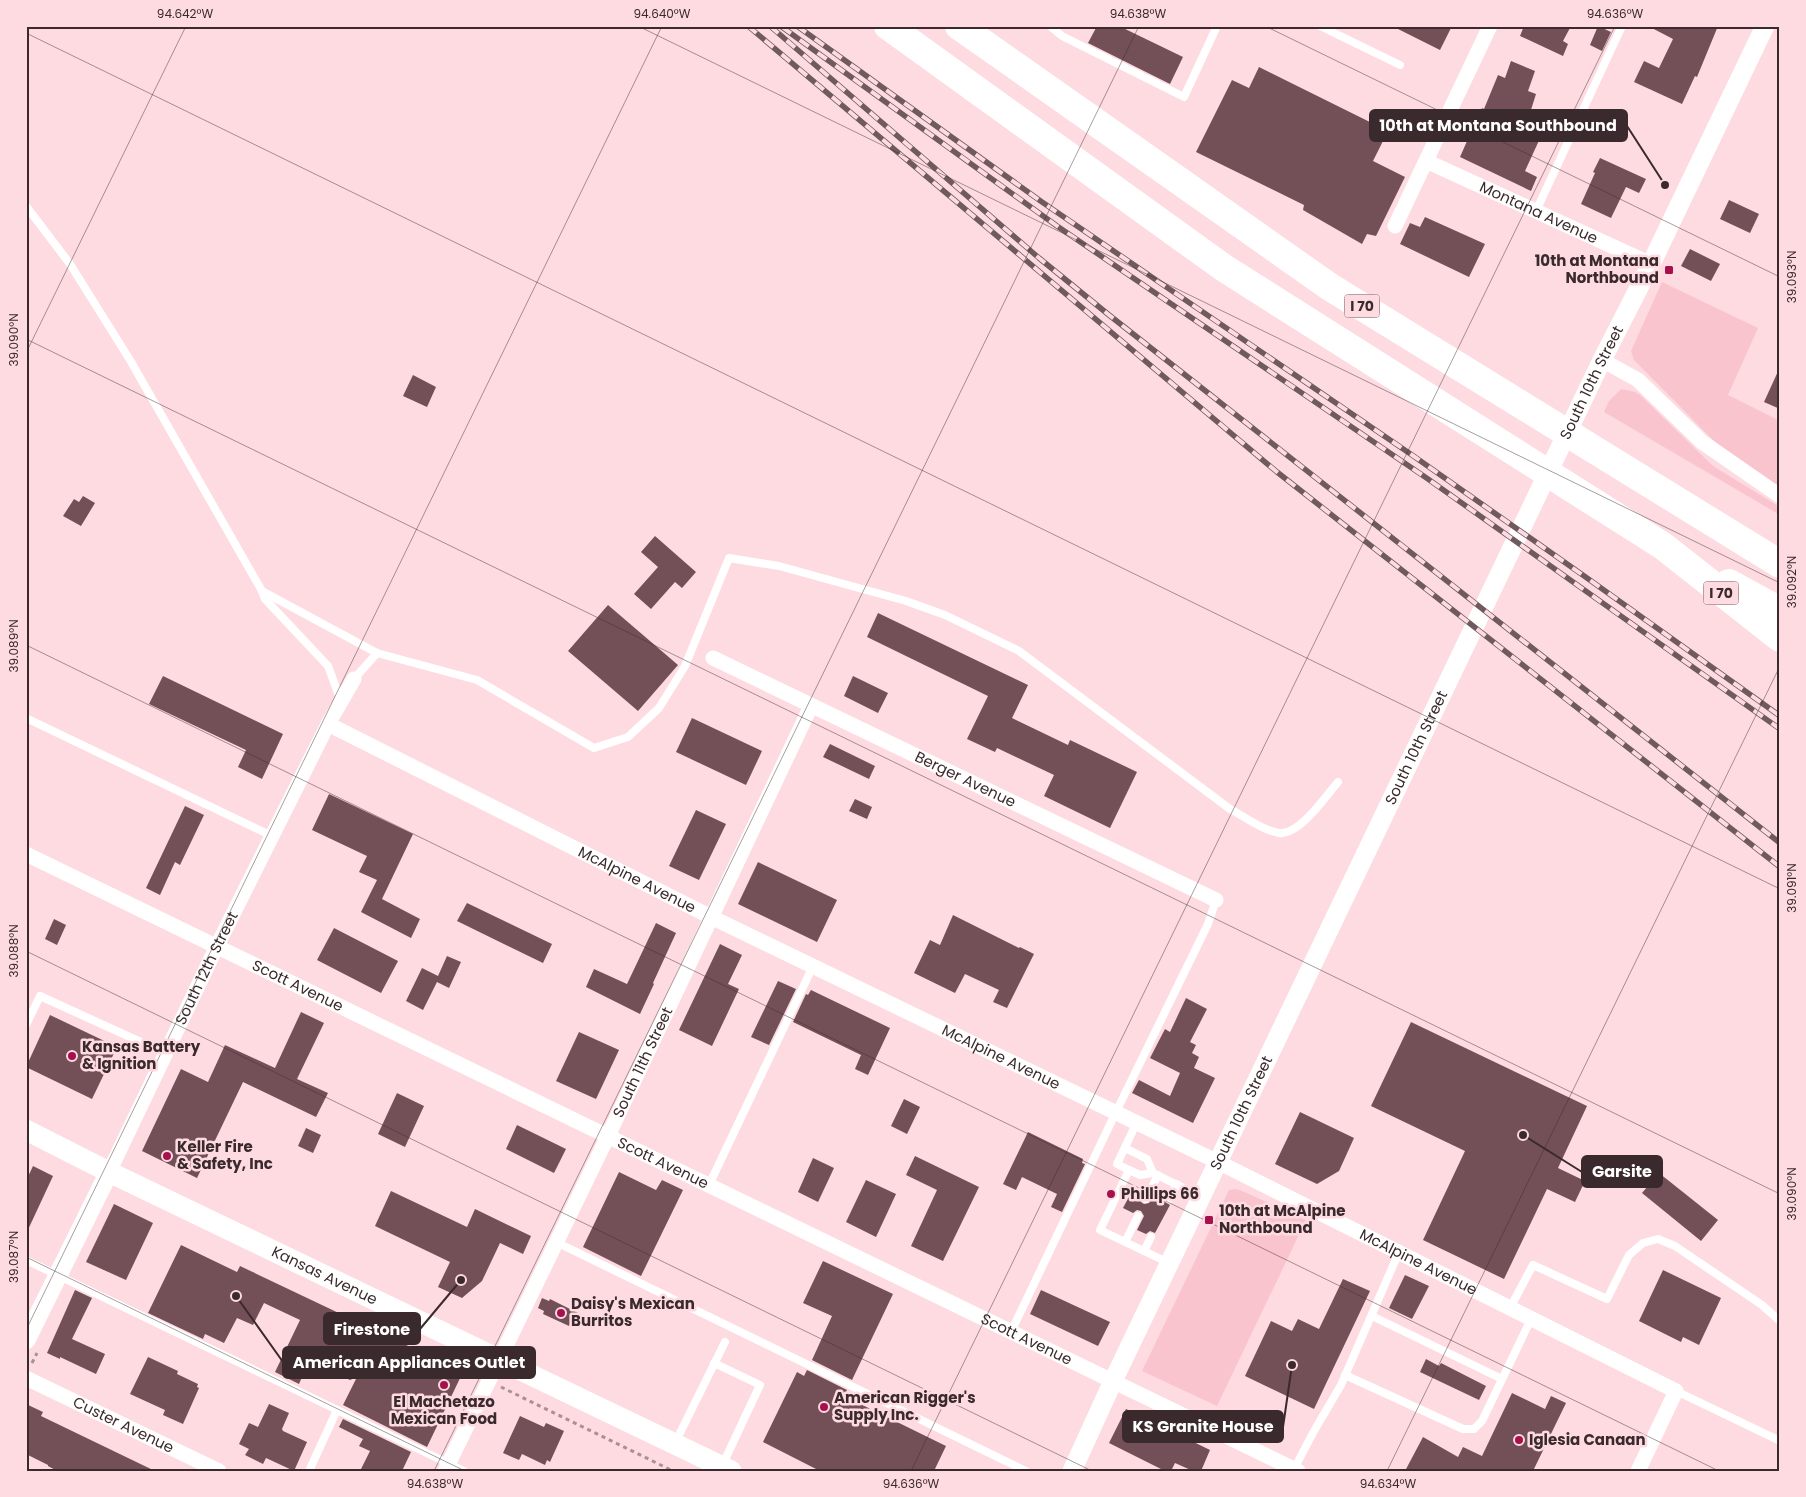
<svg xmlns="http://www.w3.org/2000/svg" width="1806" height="1497" font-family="Poppins,sans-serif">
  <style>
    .green { fill: #fac4cf }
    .building { fill: #735057 }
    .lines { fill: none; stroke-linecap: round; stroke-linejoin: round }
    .path { stroke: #aa8f94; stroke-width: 3; stroke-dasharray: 4 4; stroke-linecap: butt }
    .service { stroke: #fff; stroke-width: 8 }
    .minor { stroke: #fff; stroke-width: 15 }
    .tertiary { stroke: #fff; stroke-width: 19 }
    .secondary { stroke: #fff; stroke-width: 21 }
    .motorway { stroke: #fff; stroke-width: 28 }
    .rail-casing { stroke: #6f5a5e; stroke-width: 5.5 }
    .rail { stroke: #fddbe1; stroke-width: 4; stroke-dasharray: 11; stroke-linecap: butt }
    .ticks { fill: none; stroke: #3a2a2d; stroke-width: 1; stroke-opacity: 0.45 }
    .poi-dot { fill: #a5104d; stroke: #fddbe1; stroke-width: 2 }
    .labels { text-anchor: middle; stroke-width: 5; stroke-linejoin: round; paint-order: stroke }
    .shield { fill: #fddbe1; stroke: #745f63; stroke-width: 1 }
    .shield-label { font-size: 14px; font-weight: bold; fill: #3a2a2d }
    .street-label { font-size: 15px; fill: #3a2a2d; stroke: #fddbe1 }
    .poi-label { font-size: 15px; font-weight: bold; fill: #3a2a2d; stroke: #fddbe1; text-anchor: start }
    .leader { fill: none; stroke: #3a2a2d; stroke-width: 2 }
    .callout-dot { fill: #3a2a2d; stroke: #fddbe1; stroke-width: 2 }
    .callout { fill: #3a2a2d; stroke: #3a2a2d; stroke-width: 2 }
    .callout-label { font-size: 16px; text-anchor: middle; font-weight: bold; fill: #fff }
    .neatline { fill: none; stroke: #3a2a2d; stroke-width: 2 }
    .ticks-label { font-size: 12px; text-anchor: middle; fill: #3a2a2d }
  </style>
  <rect width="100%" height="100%" fill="#fddbe1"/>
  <g class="green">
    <polygon points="1662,282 1758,328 1728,395 1780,421 1780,487 1717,444 1634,360 1631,351"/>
    <polygon points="1621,389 1635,392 1640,395 1713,466 1780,507 1780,515 1604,412 1609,401"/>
    <polygon points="1235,1189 1240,1190 1306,1220 1217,1406 1142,1371 1229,1190"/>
  </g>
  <g class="building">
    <polygon points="1097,26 1119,26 1183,57 1170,84 1088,43"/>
    <polygon points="1392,26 1452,26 1440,50"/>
    <polygon points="1524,26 1571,26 1563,41 1568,44 1563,56 1520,36"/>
    <polygon points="1598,26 1611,32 1602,51 1590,45"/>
    <polygon points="1648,26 1718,26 1697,77 1695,76 1682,104 1634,82 1644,61 1659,68 1673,39"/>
    <polygon points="1511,61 1535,71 1528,91 1536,94 1530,113 1565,129 1559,142 1542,134 1525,171 1537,177 1531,191 1460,157 1475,123 1482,108 1484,109 1498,75 1505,78"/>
    <polygon points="1259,67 1388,131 1373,161 1405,177 1376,236 1367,234 1362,244 1303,210 1304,205 1196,152 1232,80 1249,88"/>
    <polygon points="1600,158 1646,179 1639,193 1626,187 1611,218 1581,204 1595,173 1593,172"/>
    <polygon points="1729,200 1759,214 1750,233 1720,219"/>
    <polygon points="1425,217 1485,244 1469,277 1400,244 1410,223 1420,227"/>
    <polygon points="1690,249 1720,264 1711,281 1681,266"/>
    <polygon points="1780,367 1780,409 1764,402"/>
    <polygon points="413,375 436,387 427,407 403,396"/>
    <polygon points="83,496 95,503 81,526 63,516 74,499 79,502"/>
    <polygon points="655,536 696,572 682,588 675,582 651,609 634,594 658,567 641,552"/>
    <polygon points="608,605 678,665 638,711 568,651"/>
    <polygon points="878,613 1028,685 1012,718 1068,745 1070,740 1137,772 1110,828 1044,796 1054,775 997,748 995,752 967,739 988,696 867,637"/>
    <polygon points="163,676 283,734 262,779 238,767 246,750 149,704"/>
    <polygon points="853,676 888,693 878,713 844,696"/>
    <polygon points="692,718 762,751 746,785 676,752"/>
    <polygon points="830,744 875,766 869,779 823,757"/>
    <polygon points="329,794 413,834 382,899 420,919 411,938 361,912 377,880 359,872 367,856 312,830"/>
    <polygon points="855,799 872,807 867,819 849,811"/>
    <polygon points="185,806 204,815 180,865 175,862 160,895 146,888"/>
    <polygon points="696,810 726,824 699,880 669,866"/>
    <polygon points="758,862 837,900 817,942 738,904"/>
    <polygon points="467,903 552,944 543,963 457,921"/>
    <polygon points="953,915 1019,948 1020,947 1034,954 1007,1008 993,1002 999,990 965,974 955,993 914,973 930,940 940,945"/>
    <polygon points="54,919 66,925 57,945 45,939"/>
    <polygon points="656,923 676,933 653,983 654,984 640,1014 586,987 594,969 627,984"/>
    <polygon points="334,928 398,961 381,993 317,960"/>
    <polygon points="720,944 742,955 728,984 739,989 712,1046 679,1030"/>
    <polygon points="447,956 461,962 449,988 437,982 423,1010 406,1001 422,968 438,976"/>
    <polygon points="778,981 796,989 769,1045 751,1037"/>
    <polygon points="811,990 890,1028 868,1075 855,1069 861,1055 793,1022 806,994 808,995"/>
    <polygon points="1186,998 1207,1009 1190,1042 1196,1045 1192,1053 1199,1057 1194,1068 1215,1078 1193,1123 1132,1093 1139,1080 1170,1096 1180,1073 1150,1058 1165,1029 1170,1032"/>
    <polygon points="301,1012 324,1023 297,1079 328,1093 316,1117 243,1082 197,1178 142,1151 181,1069 208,1082 225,1045 275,1068"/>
    <polygon points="50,1015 117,1047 92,1099 26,1067"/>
    <polygon points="1411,1022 1587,1106 1558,1168 1585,1181 1575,1202 1547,1189 1504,1279 1423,1240 1465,1151 1371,1106"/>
    <polygon points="579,1032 619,1050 596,1099 556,1081"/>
    <polygon points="397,1093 424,1106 405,1147 378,1134"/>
    <polygon points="904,1099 920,1107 907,1134 891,1126"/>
    <polygon points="1300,1112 1354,1138 1339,1171 1317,1184 1275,1164"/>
    <polygon points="517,1125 566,1149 554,1173 506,1149"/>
    <polygon points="306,1128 321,1135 313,1153 298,1146"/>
    <polygon points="1028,1132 1083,1159 1082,1163 1085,1164 1062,1212 1051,1207 1057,1194 1022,1177 1016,1190 1003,1184"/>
    <polygon points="915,1156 979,1187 943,1261 911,1246 937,1190 906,1175"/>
    <polygon points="813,1158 834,1168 818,1202 798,1192"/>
    <polygon points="33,1166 53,1176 26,1234 26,1181"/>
    <polygon points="619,1172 656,1190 662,1180 683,1190 641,1276 583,1247"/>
    <polygon points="1659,1173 1718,1220 1701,1241 1642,1193"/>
    <polygon points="866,1180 896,1194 876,1237 846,1222"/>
    <polygon points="391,1191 467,1227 475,1209 531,1236 523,1254 500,1243 482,1281 462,1298 438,1287 450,1262 375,1226"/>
    <polygon points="1132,1191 1141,1196 1141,1202 1144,1204 1149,1203 1155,1193 1164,1197 1165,1202 1170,1205 1155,1233 1150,1231 1146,1234 1137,1230 1144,1216 1141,1211 1137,1210 1133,1213 1123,1208"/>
    <polygon points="114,1204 153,1223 126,1280 86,1262"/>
    <polygon points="181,1245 237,1272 240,1266 463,1372 427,1447 343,1405 357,1377 350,1380 309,1361 299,1384 275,1372 300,1320 264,1303 253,1325 237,1318 224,1343 205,1334 203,1339 148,1313"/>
    <polygon points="823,1261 893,1294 852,1380 812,1360 832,1316 803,1303"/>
    <polygon points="1663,1270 1721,1298 1699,1345 1683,1337 1681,1342 1639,1321"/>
    <polygon points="1405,1275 1429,1286 1412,1319 1389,1308"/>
    <polygon points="1343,1279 1370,1291 1314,1409 1245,1376 1271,1321 1292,1331 1298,1319 1319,1329"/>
    <polygon points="75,1290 92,1298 72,1339 105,1354 96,1374 60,1357 60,1359 47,1353"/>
    <polygon points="1041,1290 1110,1322 1098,1346 1030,1314"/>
    <polygon points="542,1298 549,1301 550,1299 582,1315 576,1327 570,1324 569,1326 543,1314 544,1311 538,1308"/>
    <polygon points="148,1357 178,1371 177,1374 198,1384 197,1387 199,1388 183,1424 163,1415 165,1410 130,1394"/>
    <polygon points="1426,1359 1439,1366 1441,1363 1486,1386 1479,1400 1420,1372"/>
    <polygon points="807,1370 847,1390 844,1396 946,1446 934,1471 820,1471 763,1442 797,1372 804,1376"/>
    <polygon points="1512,1393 1545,1409 1551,1396 1566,1403 1533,1471 1405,1471 1423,1437 1458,1457 1463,1447 1482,1456"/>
    <polygon points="26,1404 43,1412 41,1416 155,1471 57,1471 48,1466 48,1465 26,1454"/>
    <polygon points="269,1404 289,1413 282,1429 283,1431 307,1442 294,1471 266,1458 263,1464 245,1455 249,1449 239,1444 249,1423 258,1427"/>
    <polygon points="1126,1409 1210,1450 1201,1471 1193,1471 1175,1463 1171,1471 1165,1471 1109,1443"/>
    <polygon points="520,1416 544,1427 546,1423 564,1431 550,1462 547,1460 545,1465 522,1454 519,1460 503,1453"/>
    <polygon points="343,1419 411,1452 402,1471 360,1471 370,1451 359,1446 363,1439 339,1427"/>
  </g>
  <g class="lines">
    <g class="path">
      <polyline points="32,1363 37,1353"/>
      <polyline points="501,1387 673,1471"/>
    </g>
    <g class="service">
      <polyline points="1050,26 1062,36 1184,97 1217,26"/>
      <polyline points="1320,26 1400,65"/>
      <polyline points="26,206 70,264 130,360 262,591 265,599 328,666 341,701"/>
      <polyline points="1536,211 1622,26"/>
      <path d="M262,591L377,653L477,680L594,748L628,737L659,708L685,666L729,558L779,566L906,601L945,615L1019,651L1230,809C1245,817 1262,830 1279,833C1299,836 1326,796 1338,782"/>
      <polyline points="354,679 377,653"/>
      <polyline points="26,718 272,836"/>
      <polyline points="26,1025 40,996 165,1053"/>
      <polyline points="1137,1122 1117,1164 1129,1170 1100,1230 1169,1263"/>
      <polyline points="1125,1148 1147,1159 1153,1173 1200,1196"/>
      <polyline points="1129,1170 1140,1175 1153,1173"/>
      <polyline points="709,1185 813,966"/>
      <polyline points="1146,1199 1158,1175"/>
      <polyline points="1169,1199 1177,1184"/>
      <polyline points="556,1242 1026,1471"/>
      <polyline points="1125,1242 1138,1216"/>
      <polyline points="1144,1251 1151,1237"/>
      <polyline points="26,1260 464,1471"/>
      <polyline points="1510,1308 1533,1265 1607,1299 1629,1255 1643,1243 1658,1239 1675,1246 1762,1305 1780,1321"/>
      <polyline points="1372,1316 1502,1379"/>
      <polyline points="1011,1332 1116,1112 1208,924 1216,900"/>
      <polyline points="714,1363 760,1385 722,1466"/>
      <polyline points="1345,1375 1463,1429 1474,1429 1482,1421 1531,1319"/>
      <polyline points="1676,1391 1780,1441"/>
      <polyline points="675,1443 725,1342"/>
      <polyline points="1294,1469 1314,1431 1341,1385 1399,1252"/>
      <polyline points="309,1471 337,1410"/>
    </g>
    <g class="minor">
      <path id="s1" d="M1426,161L1651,264"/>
      <polyline points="1395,226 1490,26"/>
      <polyline points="1602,360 1638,380 1702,442 1780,496"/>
      <path id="s2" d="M713,658L1216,900"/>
      <path id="s3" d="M328,724L711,917L1218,1162L1676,1391L1638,1471"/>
      <path id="s4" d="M26,854L1298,1471"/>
      <path id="s5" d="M109,1172L217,946L328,724L354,679"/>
      <path id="s6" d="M26,1378L219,1471"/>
      <path id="s7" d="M445,1471L608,1136L811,706"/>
    </g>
    <g class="tertiary">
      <polyline points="26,1340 109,1172"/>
      <path id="s8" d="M1072,1471L1113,1381L1602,360L1651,264L1765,26"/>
    </g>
    <path class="secondary" id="s9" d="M26,1130L109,1172L731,1471"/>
    <g class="motorway">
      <polyline points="888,26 1224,268 1663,546 1780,638"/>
      <polyline points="959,26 1330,287 1780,564"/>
      <polyline points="1729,583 1780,611"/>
    </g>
    <defs>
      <g id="rail">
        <polyline points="748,26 1277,472 1780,867"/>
        <polyline points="770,26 1039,258 1109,315 1780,843"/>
        <polyline points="797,26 1042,202 1412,455 1587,578 1780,716"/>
        <polyline points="782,27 1057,226 1428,479 1780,729"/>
      </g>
    </defs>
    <use href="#rail" class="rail-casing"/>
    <use href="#rail" class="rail"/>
  </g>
  <path class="ticks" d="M638,26L1780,583M1265,26L1780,277M26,33L1780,889M26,339L1780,1194M26,353L186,26M26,645L1719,1471M26,951L1092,1471M26,1257L465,1471M26,1330L662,26M434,1471L1139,26M911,1471L1615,26M1387,1471L1780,666"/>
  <g class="poi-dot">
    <rect x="1664" y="265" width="10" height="10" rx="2.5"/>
    <circle cx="72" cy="1056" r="5"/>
    <circle cx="167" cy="1156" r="5"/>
    <circle cx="1111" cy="1194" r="5"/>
    <rect x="1204" y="1215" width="10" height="10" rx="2.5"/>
    <circle cx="561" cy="1313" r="5"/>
    <circle cx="444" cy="1385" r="5"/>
    <circle cx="824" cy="1407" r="5"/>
    <circle cx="1519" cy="1440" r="5"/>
  </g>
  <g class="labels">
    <g class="shield">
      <rect x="1344.5" y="294.5" width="35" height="23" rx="4"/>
      <rect x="1703.5" y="581.5" width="35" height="23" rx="4"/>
    </g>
    <g class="shield-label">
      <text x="1362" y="311">I 70</text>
      <text x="1721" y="598">I 70</text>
    </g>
    <g class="street-label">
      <text dy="5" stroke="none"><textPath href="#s1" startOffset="124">Montana Avenue</textPath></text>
      <text dy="5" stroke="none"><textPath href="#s8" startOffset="1206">South 10th Street</textPath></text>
      <text dy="5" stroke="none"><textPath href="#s8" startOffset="801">South 10th Street</textPath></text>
      <text dy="5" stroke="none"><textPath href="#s2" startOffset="280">Berger Avenue</textPath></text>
      <text dy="5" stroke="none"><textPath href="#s3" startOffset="346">McAlpine Avenue</textPath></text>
      <text dy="5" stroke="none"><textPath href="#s5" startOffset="226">South 12th Street</textPath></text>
      <text dy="5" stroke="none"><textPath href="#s4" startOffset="302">Scott Avenue</textPath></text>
      <text dy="5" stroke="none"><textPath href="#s3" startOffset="751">McAlpine Avenue</textPath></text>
      <text dy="5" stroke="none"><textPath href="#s7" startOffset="454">South 11th Street</textPath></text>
      <text dy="5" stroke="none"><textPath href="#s8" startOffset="396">South 10th Street</textPath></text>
      <text dy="5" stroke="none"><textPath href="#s4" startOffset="708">Scott Avenue</textPath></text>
      <text dy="5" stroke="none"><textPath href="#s3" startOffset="1216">McAlpine Avenue</textPath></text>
      <text dy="5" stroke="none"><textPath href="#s9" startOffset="332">Kansas Avenue</textPath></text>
      <text dy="5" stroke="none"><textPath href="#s4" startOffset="1112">Scott Avenue</textPath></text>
      <text dy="5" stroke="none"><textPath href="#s6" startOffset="108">Custer Avenue</textPath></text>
    </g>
    <g class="poi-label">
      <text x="1659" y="266" text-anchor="end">10th at Montana<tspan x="1659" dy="17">Northbound</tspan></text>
      <text x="82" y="1052">Kansas Battery<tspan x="82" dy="17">&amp; Ignition</tspan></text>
      <text x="177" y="1152">Keller Fire<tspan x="177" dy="17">&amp; Safety, Inc</tspan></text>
      <text x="1121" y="1199">Phillips 66</text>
      <text x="1219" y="1216">10th at McAlpine<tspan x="1219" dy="17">Northbound</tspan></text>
      <text x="571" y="1309">Daisy's Mexican<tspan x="571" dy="17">Burritos</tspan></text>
      <text x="834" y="1403">American Rigger's<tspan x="834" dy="17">Supply Inc.</tspan></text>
      <text x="444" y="1407" text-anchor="middle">El Machetazo<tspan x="444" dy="17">Mexican Food</tspan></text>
      <text x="1529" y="1445">Iglesia Canaan</text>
    </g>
  </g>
  <path class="leader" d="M1665 185L1627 126M1523 1135L1582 1172M461 1280L420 1329M236 1296L283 1362M1292 1365L1283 1427"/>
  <g class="callout-dot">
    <circle cx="1665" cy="185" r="5"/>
    <circle cx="1523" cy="1135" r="5"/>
    <circle cx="461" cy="1280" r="5"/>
    <circle cx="236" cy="1296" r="5"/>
    <circle cx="1292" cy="1365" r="5"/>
  </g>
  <g class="callout">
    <rect x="1370" y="110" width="257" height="31" rx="5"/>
    <rect x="1582" y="1156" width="80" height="31" rx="5"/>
    <rect x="324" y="1313" width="96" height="31" rx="5"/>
    <rect x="283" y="1347" width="252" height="31" rx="5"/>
    <rect x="1123" y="1411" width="160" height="31" rx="5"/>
  </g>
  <g class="callout-label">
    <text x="1498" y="131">10th at Montana Southbound</text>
    <text x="1622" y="1177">Garsite</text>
    <text x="372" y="1335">Firestone</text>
    <text x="409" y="1368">American Appliances Outlet</text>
    <text x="1203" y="1432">KS Granite House</text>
  </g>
  <rect width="1806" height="1497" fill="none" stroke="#fddbe1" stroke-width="55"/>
  <rect x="28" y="28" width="1750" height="1442" class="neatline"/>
  <g class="ticks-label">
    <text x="185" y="18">94.642°W</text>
    <text x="662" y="18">94.640°W</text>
    <text x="1138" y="18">94.638°W</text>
    <text x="1615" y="18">94.636°W</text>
    <text transform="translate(1792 277) rotate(-90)" y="4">39.093°N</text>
    <text transform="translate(14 340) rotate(-90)" y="4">39.090°N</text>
    <text transform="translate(1792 582) rotate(-90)" y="4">39.092°N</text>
    <text transform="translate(14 646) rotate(-90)" y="4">39.089°N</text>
    <text transform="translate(1792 888) rotate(-90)" y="4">39.091°N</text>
    <text transform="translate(14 951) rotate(-90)" y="4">39.088°N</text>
    <text transform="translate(1792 1194) rotate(-90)" y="4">39.090°N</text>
    <text transform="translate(14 1257) rotate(-90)" y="4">39.087°N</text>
    <text x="435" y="1488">94.638°W</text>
    <text x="911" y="1488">94.636°W</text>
    <text x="1388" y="1488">94.634°W</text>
  </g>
</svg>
